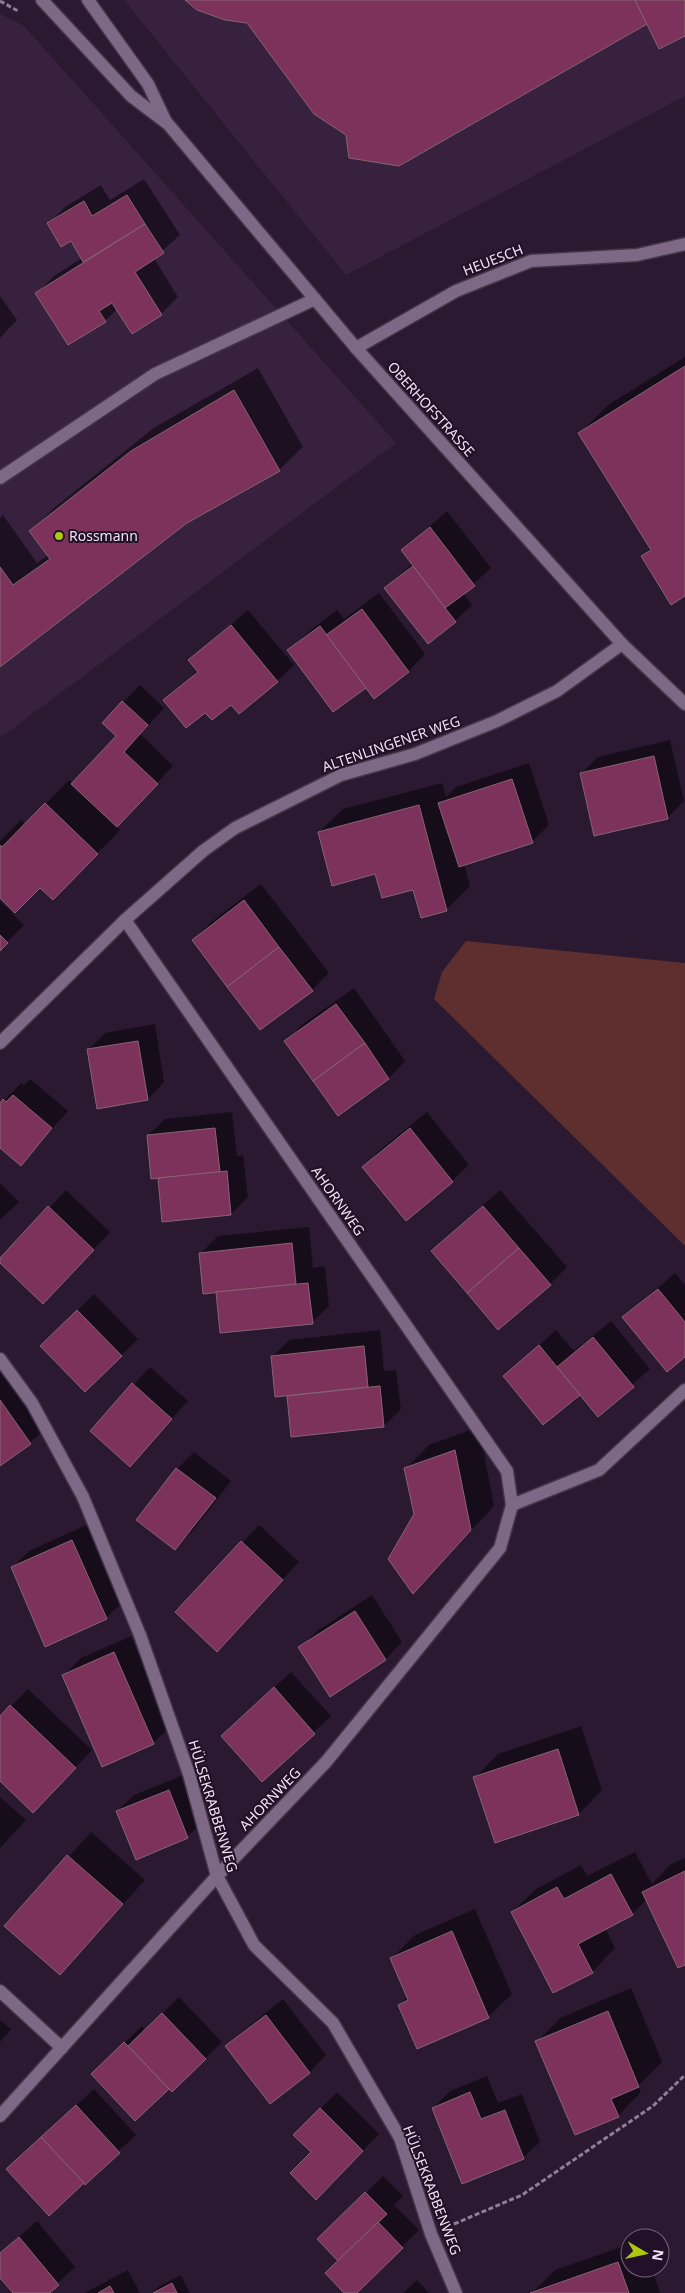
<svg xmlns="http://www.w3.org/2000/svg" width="685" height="2293" font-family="'Noto Sans',sans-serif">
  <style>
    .built { fill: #37213f }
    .green { fill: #5f2e2e }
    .shadow { fill: #0007 }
    .building { fill: #7d325b; stroke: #866474 }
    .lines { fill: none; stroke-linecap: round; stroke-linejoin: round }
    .minor-casing { stroke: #433549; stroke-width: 15 }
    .path { stroke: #8e7f93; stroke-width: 3; stroke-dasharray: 5 2.5; stroke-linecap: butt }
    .minor { stroke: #7d6985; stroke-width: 12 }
    .poi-dot { fill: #adc610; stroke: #211027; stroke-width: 2 }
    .labels { text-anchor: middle; stroke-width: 4; stroke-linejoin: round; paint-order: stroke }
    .street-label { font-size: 14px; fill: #efe3f3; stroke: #211027 }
    .poi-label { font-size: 14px; fill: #efe3f3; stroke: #211027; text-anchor: start }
  </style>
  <rect width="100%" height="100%" fill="#2b1931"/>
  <g class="built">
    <polygon points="124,0 685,0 685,96 346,275"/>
    <polygon points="0,14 24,26 396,443 0,738"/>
  </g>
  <polygon class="green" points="466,941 685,963 685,1246 434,999 442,972"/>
  <g class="shadow">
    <polygon points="144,179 180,235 154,258 178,297 161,314 132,332 117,309 105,321 69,344 37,293 54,276 82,258 72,239 48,224 65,207 101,185 110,200"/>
    <polygon points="0,296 17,320 0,338"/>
    <polygon points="685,357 685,594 642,556 651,548 580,433 608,405"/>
    <polygon points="258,368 303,447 279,470 186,522 0,666 0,518 3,515 37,563 48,555 31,531 54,508 155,427"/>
    <polygon points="447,511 491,568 463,593 472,605 455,621 386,588 413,563 403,550"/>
    <polygon points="379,593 425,654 409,671 374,697 366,686 289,650 306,634 337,610 344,619"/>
    <polygon points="248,610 294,665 277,681 231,703 205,711 165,700 198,670 190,661"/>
    <polygon points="140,685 164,708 140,734 173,766 116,826 120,830 76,875 0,897 0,841 21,820 26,824 69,780 73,784 117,736 103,723"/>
    <polygon points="670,740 684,801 667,818 581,774 598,757"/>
    <polygon points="529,763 549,825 532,842 464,864 470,886 446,910 414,889 376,873 319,832 343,809 442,783 446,797 456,787"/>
    <polygon points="261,884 329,973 312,990 193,940 210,923"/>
    <polygon points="0,901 24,925 0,949"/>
    <polygon points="354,988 405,1061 389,1078 338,1114 286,1041 303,1024"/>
    <polygon points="155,1024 164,1082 148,1099 88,1050 105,1033"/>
    <polygon points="30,1079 68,1111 21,1164 0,1146 0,1105 21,1083 24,1085"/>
    <polygon points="232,1112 237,1156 243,1155 248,1197 231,1214 148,1135 165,1119"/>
    <polygon points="427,1112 469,1165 452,1181 364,1167 380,1150"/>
    <polygon points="0,1183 19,1202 0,1220"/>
    <polygon points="66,1190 110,1232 60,1286 0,1262"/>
    <polygon points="500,1190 567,1267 550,1284 432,1251"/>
    <polygon points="309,1227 313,1268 325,1266 329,1306 312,1322 201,1253 218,1236"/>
    <polygon points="675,1273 685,1285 685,1355 624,1317"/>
    <polygon points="94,1294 138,1339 85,1391 42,1346"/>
    <polygon points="611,1321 650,1369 598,1415 580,1393 505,1376 556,1330 574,1351"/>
    <polygon points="380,1330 384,1371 396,1370 401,1409 384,1426 292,1436 288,1394 272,1357 289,1340"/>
    <polygon points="0,1366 47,1427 30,1443 0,1465"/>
    <polygon points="150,1367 188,1401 130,1465 91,1431"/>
    <polygon points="479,1427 494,1506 414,1592 416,1514 406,1468 429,1445"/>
    <polygon points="194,1452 231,1481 192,1532 175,1549 137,1519 177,1469"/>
    <polygon points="89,1524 123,1602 106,1618 12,1568 29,1551"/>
    <polygon points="259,1525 299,1562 233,1633 176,1612"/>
    <polygon points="372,1595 402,1642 386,1659 330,1695 300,1647 317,1631"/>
    <polygon points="131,1636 170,1727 153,1743 64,1675 81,1658"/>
    <polygon points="291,1672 331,1716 262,1780 222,1736"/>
    <polygon points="28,1689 92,1750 50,1794 0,1779 0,1717"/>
    <polygon points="581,1726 602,1790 579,1814 475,1778 498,1754"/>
    <polygon points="186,1774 204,1821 187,1837 117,1811 134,1795"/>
    <polygon points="0,1797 26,1820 0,1848"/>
    <polygon points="91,1832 145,1880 60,1974 6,1926"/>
    <polygon points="635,1852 652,1884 671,1864 685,1858 685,1963 647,1899 632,1914 605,1928 615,1948 592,1972 512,1912 536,1889 581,1865 587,1876"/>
    <polygon points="475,1909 512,1994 488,2017 399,2005 408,1996 392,1958 415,1935"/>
    <polygon points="631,1988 662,2062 638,2086 641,2092 618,2116 537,2042 560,2018"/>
    <polygon points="179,1997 222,2042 172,2091 169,2087 135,2119 109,2058 142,2026 145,2030"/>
    <polygon points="283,1999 326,2055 310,2072 270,2103 227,2046 244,2030"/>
    <polygon points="0,2020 11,2029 0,2042"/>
    <polygon points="487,2076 498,2103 522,2094 540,2142 523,2158 433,2108 450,2091"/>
    <polygon points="94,2089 136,2135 49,2214 25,2153"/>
    <polygon points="337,2092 379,2134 316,2198 313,2152 295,2135"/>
    <polygon points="383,2176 403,2196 394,2205 419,2230 355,2293 345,2293 340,2261 319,2239"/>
    <polygon points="37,2221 75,2267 48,2293 15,2293 0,2276 0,2253"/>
    <polygon points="630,2244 630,2268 652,2268 660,2293 532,2293 555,2270"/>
    <polygon points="128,2270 140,2293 85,2293 86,2292"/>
    <polygon points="181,2275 190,2293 152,2293 158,2287"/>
    <polygon points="417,2280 429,2293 403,2293"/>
  </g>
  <g class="building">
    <polygon points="185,0 635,0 647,24 399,166 349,158 346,135 314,114 247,23 225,20 197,10"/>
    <polygon points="635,0 685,0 685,36 659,49"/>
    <polygon points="127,195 145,224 83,262 71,241 61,247 47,223 84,201 92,216"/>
    <polygon points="145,224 164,253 135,272 162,315 132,334 112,303 99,311 106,322 68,345 35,293"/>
    <polygon points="685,366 685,596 671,605 641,556 651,550 578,433"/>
    <polygon points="234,390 280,471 187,523 0,667 0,567 13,585 50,559 29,531 131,451"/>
    <polygon points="430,527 475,586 445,608 401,550"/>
    <polygon points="413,566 456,622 428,644 384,588"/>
    <polygon points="362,609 409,672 374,699 326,635"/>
    <polygon points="231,625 278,682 239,714 231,705 212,720 205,713 186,728 163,700 198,672 188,660"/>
    <polygon points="320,626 366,688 333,712 287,650"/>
    <polygon points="122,701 148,725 124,752 158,784 117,827 71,784 116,736 102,723"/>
    <polygon points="654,756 668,819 594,836 580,773"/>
    <polygon points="512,779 533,843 459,867 438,803"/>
    <polygon points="45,803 98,854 53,900 40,888 15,913 0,898 0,845 2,847"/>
    <polygon points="419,805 447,911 421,918 413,890 382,898 375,874 332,886 318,832"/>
    <polygon points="244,900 279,947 227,987 192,940"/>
    <polygon points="0,935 8,943 0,951"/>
    <polygon points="279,947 313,991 260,1030 227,987"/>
    <polygon points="336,1004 365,1043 313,1081 284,1041"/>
    <polygon points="138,1041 148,1100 97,1109 87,1049"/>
    <polygon points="365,1043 389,1079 338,1116 313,1081"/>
    <polygon points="13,1095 52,1128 21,1166 0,1148 0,1103 3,1099 6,1102"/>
    <polygon points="215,1128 220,1172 151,1179 147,1135"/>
    <polygon points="410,1128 453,1182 406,1221 362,1167"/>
    <polygon points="227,1171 231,1215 162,1222 158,1178"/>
    <polygon points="48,1206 94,1250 43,1304 0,1263 0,1258"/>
    <polygon points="483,1206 519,1248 467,1293 431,1251"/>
    <polygon points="292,1243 296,1284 203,1294 199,1253"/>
    <polygon points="519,1248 551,1285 498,1330 467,1293"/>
    <polygon points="308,1283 313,1324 220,1333 216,1292"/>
    <polygon points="658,1289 685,1322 685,1357 667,1372 622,1317"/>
    <polygon points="77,1310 122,1356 85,1392 40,1346"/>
    <polygon points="593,1337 634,1387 598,1417 557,1367"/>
    <polygon points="539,1345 580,1395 543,1425 503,1376"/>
    <polygon points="364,1346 368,1387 275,1397 271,1356"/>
    <polygon points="132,1383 172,1419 130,1467 90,1431"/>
    <polygon points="380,1386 384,1427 291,1437 287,1396"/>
    <polygon points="0,1400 31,1444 0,1466"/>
    <polygon points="455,1450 471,1530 413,1594 388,1559 414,1514 404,1468"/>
    <polygon points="176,1468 216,1498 175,1550 136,1520"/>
    <polygon points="72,1540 107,1619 45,1647 11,1567"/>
    <polygon points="241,1541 283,1580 217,1652 175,1612"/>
    <polygon points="355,1611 386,1660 330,1697 298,1647"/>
    <polygon points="114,1652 154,1744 102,1767 62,1675"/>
    <polygon points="274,1687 315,1734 262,1782 221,1736"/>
    <polygon points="10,1705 76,1768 33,1813 0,1781 0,1716"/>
    <polygon points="558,1749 579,1815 495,1843 473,1777"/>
    <polygon points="169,1790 188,1838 136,1860 116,1811"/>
    <polygon points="67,1855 123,1904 60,1975 4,1926"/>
    <polygon points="685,1871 685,1965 678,1968 642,1892"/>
    <polygon points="611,1874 633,1915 578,1944 593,1973 553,1993 511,1912 557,1887 564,1899"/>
    <polygon points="452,1931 489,2018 417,2049 398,2005 408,2000 390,1958"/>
    <polygon points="608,2011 639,2087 611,2099 619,2117 575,2135 535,2041"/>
    <polygon points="162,2013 206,2059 172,2092 128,2046"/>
    <polygon points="266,2015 310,2073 270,2104 225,2046"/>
    <polygon points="124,2042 169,2089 135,2121 91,2074"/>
    <polygon points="470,2092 481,2119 505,2110 524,2159 462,2184 432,2108"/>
    <polygon points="76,2105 120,2153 85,2185 41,2137"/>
    <polygon points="320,2108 363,2151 316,2200 290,2173 311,2152 293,2135"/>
    <polygon points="41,2137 84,2183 49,2216 6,2169"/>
    <polygon points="365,2192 387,2214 338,2261 317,2239"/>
    <polygon points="378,2222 403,2248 357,2293 344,2293 325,2273"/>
    <polygon points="19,2237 59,2285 50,2293 13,2293 0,2278 0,2253"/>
    <polygon points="618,2262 629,2293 530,2293"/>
    <polygon points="172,2283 177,2293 153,2293"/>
    <polygon points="110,2286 114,2293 98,2293"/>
  </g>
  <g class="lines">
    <defs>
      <g id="minor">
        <polyline points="42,0 131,96 168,124 356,348 622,644 685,704"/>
        <polyline points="88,0 148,84 166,122"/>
        <polyline points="356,348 456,291 531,261 637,255 685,244"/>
        <polyline points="0,478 155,374 315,299"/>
        <polyline points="125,920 507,1471 512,1505"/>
        <polyline points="0,1043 125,920 203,851 235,828 341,775 415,754 497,721 557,691 622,644"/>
        <polyline points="0,1359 32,1403 83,1497 140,1635 189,1774 217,1876 254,1945 333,2023 400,2138 431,2234 456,2293"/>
        <polyline points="0,1991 62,2048"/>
        <polyline points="0,2116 217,1876 326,1762 500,1548 512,1505 599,1470 685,1390"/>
      </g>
    </defs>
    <use href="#minor" class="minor-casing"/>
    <g class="path">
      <polyline points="0,1 18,11"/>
      <polyline points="454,2224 522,2195 653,2106 685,2075"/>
    </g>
    <use href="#minor" class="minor"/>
  </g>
  <circle class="poi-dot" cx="59" cy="536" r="5"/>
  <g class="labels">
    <g class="street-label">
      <text transform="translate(493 260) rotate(-21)" y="5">HEUESCH</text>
      <text transform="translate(431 409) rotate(48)" y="5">OBERHOFSTRASSE</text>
      <text transform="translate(391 744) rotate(-19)" y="5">ALTENLINGENER WEG</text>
      <text transform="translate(338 1201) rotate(55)" y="5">AHORNWEG</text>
      <text transform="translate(270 1799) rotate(-46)" y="5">AHORNWEG</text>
      <text transform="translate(213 1806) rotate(73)" y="5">HÜLSEKRABBENWEG</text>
      <text transform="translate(432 2190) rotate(69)" y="5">HÜLSEKRABBENWEG</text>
    </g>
    <g class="poi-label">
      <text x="69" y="541">Rossmann</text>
    </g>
  </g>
  <g transform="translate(645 2253) rotate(99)"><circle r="24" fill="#211027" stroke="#736479"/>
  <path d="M0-4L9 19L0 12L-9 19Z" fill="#adc610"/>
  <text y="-8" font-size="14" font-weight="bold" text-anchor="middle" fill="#efe3f3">N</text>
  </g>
</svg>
